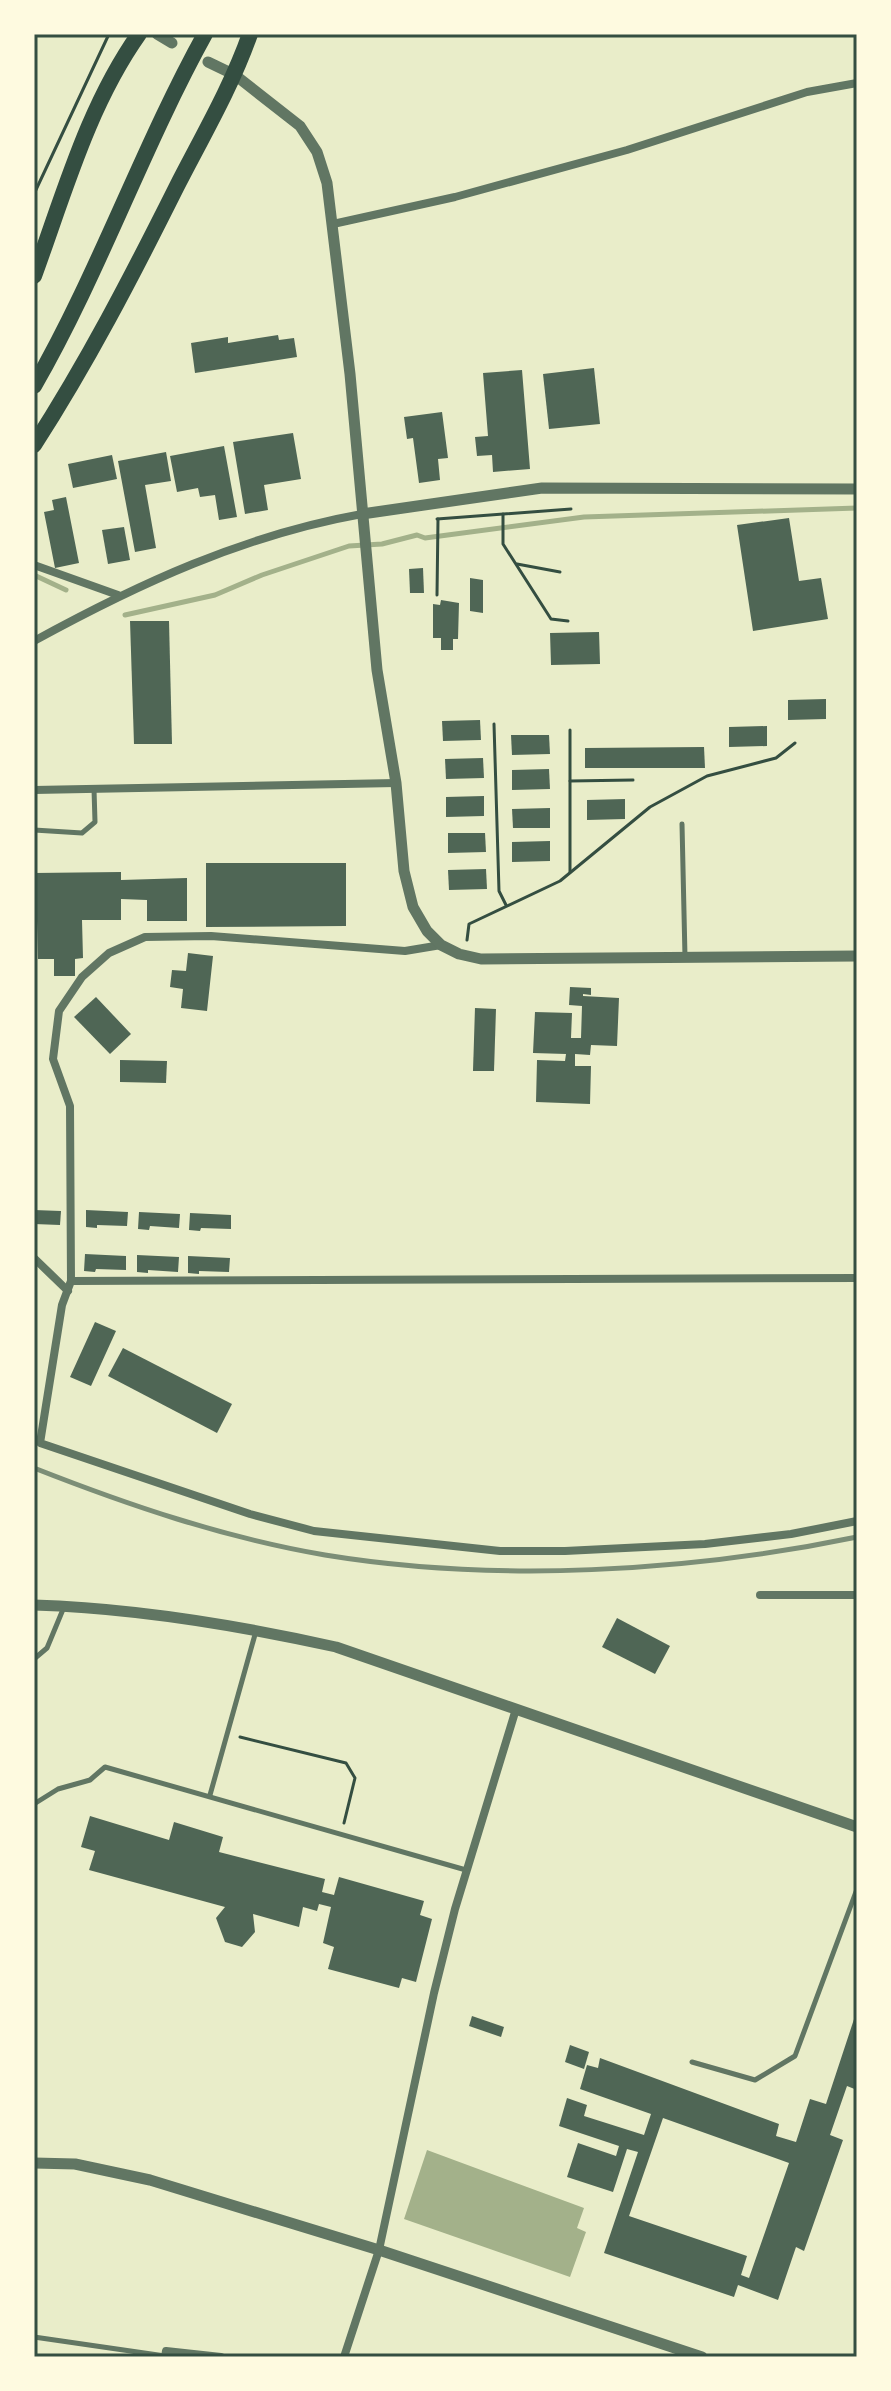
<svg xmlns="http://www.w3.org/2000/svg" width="891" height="2391" font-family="'PT Sans',sans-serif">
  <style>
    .water { fill: #a3b18a }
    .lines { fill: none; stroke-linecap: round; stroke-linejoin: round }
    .stream { stroke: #a3b18a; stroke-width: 5 }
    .building { fill: #4f6655; fill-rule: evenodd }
    .path { stroke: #344e41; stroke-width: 3 }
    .service { stroke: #617663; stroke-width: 5 }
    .minor { stroke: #617663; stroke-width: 8 }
    .tertiary { stroke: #617663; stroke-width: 11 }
    .trunk { stroke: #344e41; stroke-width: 16 }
    .rail { stroke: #7c8e77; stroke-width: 5 }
    .neatline { fill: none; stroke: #344e41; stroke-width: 3 }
  </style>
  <rect width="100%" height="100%" fill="#e9edc9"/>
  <polygon class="water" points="427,2150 584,2208 577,2228 586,2232 570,2277 404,2219"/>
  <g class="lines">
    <g class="stream">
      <polyline points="34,575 66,590"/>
      <polyline points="125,615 215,595 262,575 349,546 382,544 417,535 425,538 584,517 857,508"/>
    </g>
  </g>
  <g class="building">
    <polygon points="278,335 279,340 294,338 297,357 195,373 191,343 228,337 228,343"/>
    <polygon points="594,368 600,424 549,429 543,374"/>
    <polygon points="522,370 530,469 493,472 492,455 477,456 475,437 488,436 483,373"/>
    <polygon points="442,412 448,458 438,459 440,480 419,483 413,438 407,439 404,417"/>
    <polygon points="293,433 301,479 264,485 268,510 245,514 233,442"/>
    <polygon points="224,446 237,517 219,520 215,495 200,497 198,488 177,492 170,456"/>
    <polygon points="166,452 171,481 145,485 156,548 135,552 118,461"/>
    <polygon points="112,455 117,479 73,488 68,464"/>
    <polygon points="66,497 79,563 55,568 44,512 54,510 52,500"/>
    <polygon points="789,518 799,581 821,578 828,619 753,631 737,525"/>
    <polygon points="124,527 130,560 108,564 102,530"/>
    <polygon points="423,568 424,593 410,593 409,569"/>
    <polygon points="470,578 483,580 483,613 470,611"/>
    <polygon points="441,600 459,603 458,639 453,639 453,650 441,650 441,638 433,638 433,604 440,605"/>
    <polygon points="130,621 169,621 172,744 134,744"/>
    <polygon points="599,632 600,664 551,665 550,633"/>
    <polygon points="826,699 826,719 788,720 788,700"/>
    <polygon points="480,720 481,740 443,741 442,721"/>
    <polygon points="767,726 767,746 729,747 729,727"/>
    <polygon points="511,735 549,735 550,754 512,755"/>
    <polygon points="704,747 705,768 585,768 585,748"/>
    <polygon points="483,758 484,778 446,779 445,759"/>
    <polygon points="549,769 550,789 512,790 512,770"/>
    <polygon points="484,796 484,816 446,817 446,797"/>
    <polygon points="625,799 625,819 587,820 587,800"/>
    <polygon points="550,808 550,828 513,828 512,809"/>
    <polygon points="448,833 485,833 486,852 448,853"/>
    <polygon points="550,841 550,861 512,862 512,842"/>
    <polygon points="206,863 346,863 346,926 206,927"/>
    <polygon points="486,869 487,889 449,890 448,870"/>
    <polygon points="121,872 121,880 187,878 187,921 147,921 147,900 121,899 121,920 82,920 83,958 75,959 75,976 54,976 54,959 38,959 37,921 34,921 34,873"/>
    <polygon points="188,953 213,956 207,1011 181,1008 183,989 170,987 172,970 186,971"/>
    <polygon points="570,987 591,988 591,995 583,994 583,996 619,998 617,1046 591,1045 590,1055 575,1054 575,1066 591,1066 590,1104 536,1102 537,1060 565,1061 566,1054 533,1053 535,1012 572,1013 571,1038 581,1038 582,1006 569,1005"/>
    <polygon points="96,997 131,1034 110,1054 74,1017"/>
    <polygon points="475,1008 496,1009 494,1071 473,1071"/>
    <polygon points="120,1060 167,1061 166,1083 120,1082"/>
    <polygon points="34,1210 61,1211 60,1225 34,1224"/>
    <polygon points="86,1210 128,1212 127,1226 97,1225 97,1228 86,1227"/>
    <polygon points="139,1212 180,1214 179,1228 150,1226 149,1230 138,1229"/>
    <polygon points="190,1213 231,1215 231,1229 201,1228 200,1231 189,1230"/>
    <polygon points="85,1254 126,1256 126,1270 96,1269 95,1272 84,1271"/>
    <polygon points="137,1255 179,1257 178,1272 148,1270 148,1273 137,1272"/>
    <polygon points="188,1256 230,1258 229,1272 199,1271 199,1274 188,1273"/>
    <polygon points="95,1322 116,1331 91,1386 70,1377"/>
    <polygon points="123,1348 232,1404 217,1433 108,1376"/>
    <polygon points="617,1618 670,1646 655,1674 602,1647"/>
    <polygon points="90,1816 169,1840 174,1822 223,1837 219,1852 325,1879 322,1892 334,1895 339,1877 424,1901 420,1915 432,1919 416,1982 402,1978 399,1988 328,1969 334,1947 323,1943 331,1907 319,1904 317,1911 303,1907 299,1927 253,1914 255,1932 242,1947 225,1942 216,1918 225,1907 89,1870 95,1851 81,1847"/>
    <path d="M857,2010V2090L847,2086L830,2135L843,2140L804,2251L796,2247L778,2300L738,2285L734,2297L604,2253L638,2152L627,2149L613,2192L567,2177L578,2143L616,2156L619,2146L559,2126L567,2098L587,2105L584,2116L644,2135L651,2114L580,2089L587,2065L598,2068L600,2058L779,2124L776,2136L796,2142L810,2099L826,2104ZM663,2118L789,2163L749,2278L741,2275L747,2256L629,2216Z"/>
    <polygon points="472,2016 504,2027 501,2037 469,2026"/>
    <polygon points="570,2045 589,2052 584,2069 565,2062"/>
  </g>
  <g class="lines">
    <g class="path">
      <polyline points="34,194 109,34"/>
      <polyline points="503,514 503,544 551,619 568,621"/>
      <polyline points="437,519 571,509"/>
      <polyline points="517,564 560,572"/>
      <polyline points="437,595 438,519"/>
      <polyline points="494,724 499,891 506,905"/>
      <polyline points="570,730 570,872"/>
      <polyline points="570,781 633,780"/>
      <polyline points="467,940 469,924 560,881 650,807 707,776 776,758 795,743"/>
      <polyline points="240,1737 346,1763 355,1778 344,1823"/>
    </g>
    <g class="service">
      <polyline points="682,824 685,957"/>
      <polyline points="34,830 82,833 95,822 94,789"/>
      <polyline points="34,1659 47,1648 64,1607"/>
      <polyline points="210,1795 256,1631"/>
      <polyline points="34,1804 58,1789 90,1780 105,1767 466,1870"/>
      <polyline points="692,2062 755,2080 795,2056 857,1889"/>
      <polyline points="34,2337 165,2356"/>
    </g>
    <g class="minor">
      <polyline points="333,224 455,197 627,150 807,92 857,83"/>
      <polyline points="34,565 118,595"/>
      <path d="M34,641C138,584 244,535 362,514"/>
      <polyline points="34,790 396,783"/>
      <polyline points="441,945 405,951 211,936 145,937 109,953 82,977 59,1011 53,1059 70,1106 71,1281 62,1305 40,1443 250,1514 314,1531 500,1551 565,1551 705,1544 791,1534 857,1521"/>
      <polyline points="34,1258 68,1291"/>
      <polyline points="71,1281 857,1278"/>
      <polyline points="760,1595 857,1595"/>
      <polyline points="165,2357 166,2351 221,2357"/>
      <polyline points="344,2357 379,2250 434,1993 455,1909 516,1709"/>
    </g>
    <g class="tertiary">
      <polyline points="157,34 172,43"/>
      <polyline points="208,62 235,75 300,126 317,152 327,183 350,374 377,670 396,783 404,871 413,907 427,931 441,945 459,954 481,959 857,956"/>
      <polyline points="362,514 542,488 857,489"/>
      <path d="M34,1605C136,1608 237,1625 336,1647L857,1827"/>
      <polyline points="34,2163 75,2164 150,2180 379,2250 702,2357"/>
    </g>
    <g class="trunk">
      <path d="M34,276C64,194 88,106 139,34"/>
      <path d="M34,386C99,273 142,148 205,34"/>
      <path d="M34,445C87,363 132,276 176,188C202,137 231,88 250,34"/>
    </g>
    <path class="rail" d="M34,1468C128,1505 225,1538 325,1555C496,1583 688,1572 857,1537"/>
  </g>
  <rect width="891" height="2391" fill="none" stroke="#fefae0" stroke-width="72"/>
  <rect x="36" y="36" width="819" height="2319" class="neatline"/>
</svg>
